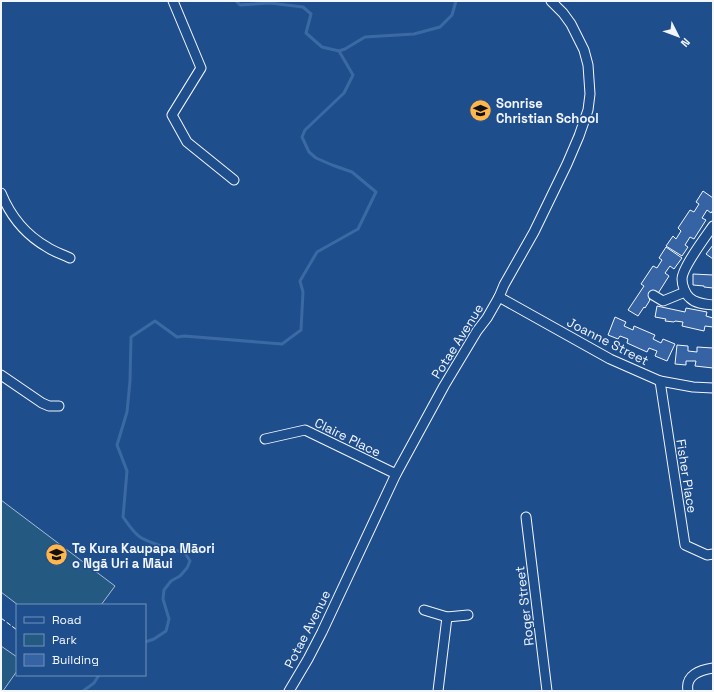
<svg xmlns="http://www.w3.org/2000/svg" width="714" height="692" font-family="'Space Grotesk',sans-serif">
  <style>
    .green { fill: #245a82; stroke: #a8bbd7 }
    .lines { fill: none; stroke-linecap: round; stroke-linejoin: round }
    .stream { stroke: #3b69a3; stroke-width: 3 }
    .building { fill: #3563a3; stroke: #f2f6ff }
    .minor-casing { stroke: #f2f6ff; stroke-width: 11 }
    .minor { stroke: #1f4e8c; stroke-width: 9 }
    .fence { stroke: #f2f6ff; stroke-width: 1; stroke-dasharray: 5 2; stroke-linecap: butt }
    .labels { text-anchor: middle; stroke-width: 3; stroke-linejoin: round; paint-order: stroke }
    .poi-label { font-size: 13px; font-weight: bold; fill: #f2f6ff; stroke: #1f4e8c; text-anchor: start }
    .street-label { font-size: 13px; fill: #f2f6ff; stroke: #1f4e8c }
  </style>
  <rect width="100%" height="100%" fill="#1f4e8c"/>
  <g class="green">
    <polygon points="1,500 115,586 101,605 18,605 1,592"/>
    <polygon points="1,646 17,657 17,671 3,691 1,691"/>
  </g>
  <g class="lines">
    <g class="stream">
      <polyline points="339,51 345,49 365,37 414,34 440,27 452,15 456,1"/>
      <path d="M145,642L154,639L166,631L169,619L163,599L164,590L171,581L180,576L187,568L190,561L185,553C172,549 151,544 140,537C133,532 128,524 123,517L127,471L117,445L127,412L130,381L131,337L155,321L177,337L184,336L282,344L301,330L303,292L300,281L317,252L358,229L376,192L352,172L332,165L316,158L309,152L302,137L305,130L344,93L353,75L339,51L322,47L306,33L311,14L303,7L270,3L240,5L236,1"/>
      <polyline points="83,691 94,683 99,675"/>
    </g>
  </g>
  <g class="building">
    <polygon points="703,191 713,198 713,210 711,213 707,210 702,218 706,220 694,239 690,237 685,245 688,247 682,256 666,246 673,236 676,239 681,231 678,228 690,210 694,212 699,204 696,202"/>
    <polygon points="713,245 713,259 706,254"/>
    <polygon points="666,247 682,258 674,269 670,266 665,273 669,276 657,295 653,292 649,299 650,300 645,308 644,307 638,316 628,310 644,286 641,284 653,266 657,268 662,260 659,258"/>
    <polygon points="693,274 713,275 713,288 704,287 704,286 693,285"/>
    <polygon points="657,306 685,312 686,308 707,312 706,316 713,318 713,327 705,326 704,331 682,326 683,322 675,321 674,322 665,321 666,319 655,317"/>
    <polygon points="615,317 626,322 624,326 633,330 634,326 655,335 653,339 661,343 663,339 675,344 667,361 655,356 657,351 649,348 647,352 627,343 628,339 620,336 618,339 608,335"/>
    <polygon points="677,345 688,346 688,351 697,352 697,347 713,348 713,368 695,366 696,361 686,361 686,365 675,364"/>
  </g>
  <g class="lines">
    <defs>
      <g id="minor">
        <polyline points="173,1 201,68 172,115 187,142 234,180"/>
        <path d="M1,193C10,215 26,235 47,247C54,252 62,254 70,258"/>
        <path d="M713,226C706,236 682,268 682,279C682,285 685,294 690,298C696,304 705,304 713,305"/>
        <polyline points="653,295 663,301 685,292"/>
        <polyline points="499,297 610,359 660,381 693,387 713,388"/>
        <polyline points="1,375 42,403 49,406 59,406"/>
        <polyline points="660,381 685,545 707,555 713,554"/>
        <polyline points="265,439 305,430 396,474"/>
        <polyline points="526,517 547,691"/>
        <polyline points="424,610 447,617 468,615"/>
        <polyline points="289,691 308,659 322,632 396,474 444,386 477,331 487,318 499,297 504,285 534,232 567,164 579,136 588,110 590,94 588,65 584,50 571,24 563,13 551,1"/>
        <polyline points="438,691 447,617"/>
        <path d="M688,691C685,675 700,670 713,668"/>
      </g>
    </defs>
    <use href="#minor" class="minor-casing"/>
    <use href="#minor" class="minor"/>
    <polyline class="fence" points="1,618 17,630"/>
  </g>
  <defs>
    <symbol id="school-disc" viewBox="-11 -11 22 22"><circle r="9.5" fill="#ffb74d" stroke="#1f4e8c"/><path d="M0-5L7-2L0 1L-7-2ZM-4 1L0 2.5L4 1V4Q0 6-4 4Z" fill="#111"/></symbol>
  </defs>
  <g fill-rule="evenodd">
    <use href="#school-disc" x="468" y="98" width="25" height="25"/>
    <use href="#school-disc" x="44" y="542" width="25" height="25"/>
  </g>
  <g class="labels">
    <g class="poi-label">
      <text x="496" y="108">Sonrise<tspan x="496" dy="15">Christian School</tspan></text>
      <text x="72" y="553">Te Kura Kaupapa Māori<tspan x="72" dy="15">o Ngā Uri a Māui</tspan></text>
    </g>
    <g class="street-label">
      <text transform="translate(457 341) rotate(-58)" y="5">Potae Avenue</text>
      <text transform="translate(608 341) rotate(27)" y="5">Joanne Street</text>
      <text transform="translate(348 437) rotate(26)" y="5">Claire Place</text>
      <text transform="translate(687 476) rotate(81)" y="5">Fisher Place</text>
      <text transform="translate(524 606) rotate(-97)" y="5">Roger Street</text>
      <text transform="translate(307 629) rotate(-63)" y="5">Potae Avenue</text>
    </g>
  </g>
  <rect width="714" height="692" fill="none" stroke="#f2f6ff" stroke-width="4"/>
  <rect x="16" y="604" width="130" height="72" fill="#1f4e8c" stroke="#7391ba"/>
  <rect x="24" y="617" width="20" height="6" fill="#1f4e8c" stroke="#7391ba"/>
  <text x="52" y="624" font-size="12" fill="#f2f6ff">Road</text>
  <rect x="24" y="634" width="20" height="12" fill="#245a82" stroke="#7391ba"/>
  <text x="52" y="644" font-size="12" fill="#f2f6ff">Park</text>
  <rect x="24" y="654" width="20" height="12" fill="#3563a3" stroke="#7391ba"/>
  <text x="52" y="664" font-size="12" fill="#f2f6ff">Building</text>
  <g transform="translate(678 36) rotate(132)" stroke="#1f4e8c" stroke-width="3" paint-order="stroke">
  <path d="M0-3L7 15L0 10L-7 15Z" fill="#f2f6ff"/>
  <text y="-6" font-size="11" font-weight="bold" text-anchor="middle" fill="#f2f6ff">N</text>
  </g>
</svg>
